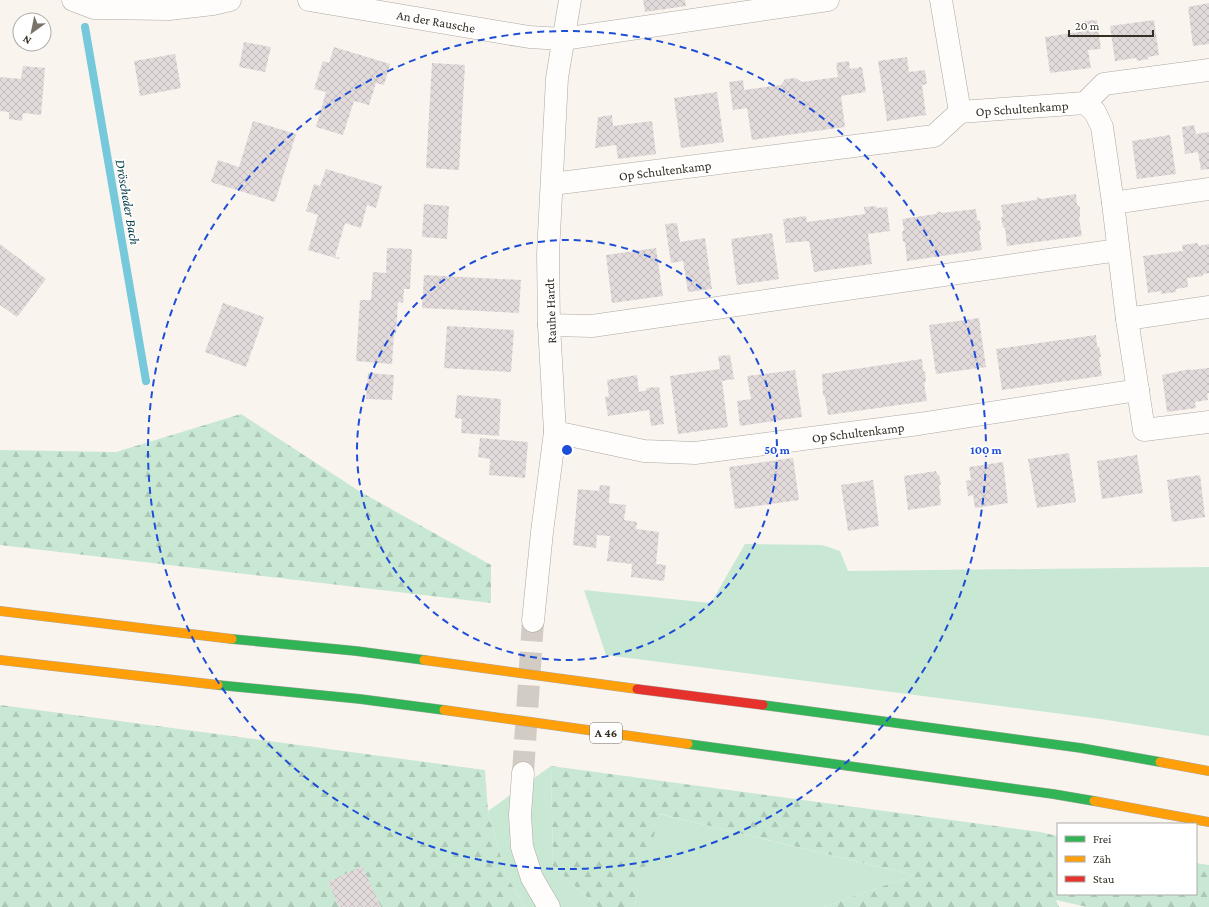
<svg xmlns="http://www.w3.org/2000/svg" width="1209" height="907" font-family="'Crimson Pro',serif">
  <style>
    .green { fill: #c8e8d4 }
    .forest { fill: url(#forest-firs) }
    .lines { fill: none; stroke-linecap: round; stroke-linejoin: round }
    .stream { stroke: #75c9da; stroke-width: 8 }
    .building { fill: url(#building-cross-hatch) }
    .street-tunnel { stroke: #d2ccc5; stroke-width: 22; stroke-dasharray: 22 11; stroke-linecap: butt }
    .street-casing { stroke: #ada8a0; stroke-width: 23 }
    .fast-casing { stroke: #ada8a0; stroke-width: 10 }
    .slow-casing { stroke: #ada8a0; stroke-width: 10 }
    .jam-casing { stroke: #ada8a0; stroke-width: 10 }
    .street { stroke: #fefdfc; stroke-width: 22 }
    .fast { stroke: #30b455; stroke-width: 9 }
    .slow { stroke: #ff9f0a; stroke-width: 9 }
    .jam { stroke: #e5322d; stroke-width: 9 }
    .ring { fill: none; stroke: #1d4ed8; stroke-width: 2; stroke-dasharray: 7 5 }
    .labels { text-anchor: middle; stroke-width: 3.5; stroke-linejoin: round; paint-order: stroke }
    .shield { fill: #fff; stroke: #726d65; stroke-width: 1 }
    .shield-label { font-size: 12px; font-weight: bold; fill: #352e23 }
    .street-label { font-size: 13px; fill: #352e23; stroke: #fff }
    .water-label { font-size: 14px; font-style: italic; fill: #0b414d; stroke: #fff }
    .centre { fill: #1d4ed8; stroke: #fff; stroke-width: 2 }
    .ring-label { font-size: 12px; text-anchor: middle; font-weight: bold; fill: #1d4ed8; stroke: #fff; stroke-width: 3.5; stroke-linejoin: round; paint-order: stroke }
  </style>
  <defs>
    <pattern id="forest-firs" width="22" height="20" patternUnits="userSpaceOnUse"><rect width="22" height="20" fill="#c8e8d4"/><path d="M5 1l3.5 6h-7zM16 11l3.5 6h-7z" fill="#acc7b6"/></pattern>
    <pattern id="building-cross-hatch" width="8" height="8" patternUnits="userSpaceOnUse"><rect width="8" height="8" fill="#e3dbdb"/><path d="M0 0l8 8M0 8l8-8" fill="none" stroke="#c3bcbc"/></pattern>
  </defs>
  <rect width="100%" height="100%" fill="#f9f4ee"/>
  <g class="green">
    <polygon points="745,544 822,545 840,551 848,571 1209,567 1209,736 1101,719 606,655 584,590 711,603"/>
    <polygon points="551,766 553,866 598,907 525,907 506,875 488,811"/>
    <polygon points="659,814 914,875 824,907 634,907"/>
  </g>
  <g class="forest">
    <polygon points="241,414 359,491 491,565 491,603 0,545 0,450 116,452"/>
    <polygon points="0,705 485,770 488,811 506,875 525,907 0,907"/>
    <polygon points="551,766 1040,832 1058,836 1058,894 1196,894 1196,863 1209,865 1209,907 1087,907 1056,900 1059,907 824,907 914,875 660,814 634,907 598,907 553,866"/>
  </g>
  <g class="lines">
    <polyline class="stream" points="85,27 146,381"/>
  </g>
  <g class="building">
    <polygon points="643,0 685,0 686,6 645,12"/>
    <polygon points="1209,3 1209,44 1193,46 1188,7"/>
    <polygon points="1097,20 1101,49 1088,50 1091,68 1050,73 1045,37 1085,31 1084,21"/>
    <polygon points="1154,20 1159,55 1148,57 1149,59 1137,61 1136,58 1115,61 1110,26"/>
    <polygon points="244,42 271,47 265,72 239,67"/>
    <polygon points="334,47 390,64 384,85 376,83 369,105 354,101 343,135 316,127 326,92 314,89 323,61 329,63"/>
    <polygon points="175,54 181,88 140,96 134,61"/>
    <polygon points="907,57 909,72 925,70 927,84 922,85 926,115 887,121 878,61"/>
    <polygon points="849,61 850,69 862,67 866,92 841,96 845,127 752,140 747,108 733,110 729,82 743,80 744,90 781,85 785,79 796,78 802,82 838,77 836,63"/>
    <polygon points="432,63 465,65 459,170 426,168"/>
    <polygon points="23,66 45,68 41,115 23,113 22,121 9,119 9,112 0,111 0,77 21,79"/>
    <polygon points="717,92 724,142 681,148 674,98"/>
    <polygon points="612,115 613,126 652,121 656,154 618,159 616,145 595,148 598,117"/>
    <polygon points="253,121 296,134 275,202 211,182 218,160 239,167"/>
    <polygon points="1194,125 1196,134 1209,132 1209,169 1201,170 1198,152 1185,154 1182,127"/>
    <polygon points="1170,135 1176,174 1137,179 1132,141"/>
    <polygon points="326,169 382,186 376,208 367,205 361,228 345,223 335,257 340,258 339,259 308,250 318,215 306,211 314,184 320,186"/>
    <polygon points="1076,194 1077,205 1080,207 1080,216 1079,218 1082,236 1007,246 1005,228 1003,227 1001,218 1003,216 1001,205 1036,200 1038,197 1041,199"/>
    <polygon points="424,204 449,206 447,239 422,237"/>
    <polygon points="876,206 877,208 887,207 890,231 868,234 872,264 814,272 809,241 786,243 783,219 806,216 807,222 865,214 864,207"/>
    <polygon points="976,209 977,220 980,221 981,230 979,232 982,250 907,261 905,243 903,241 902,232 904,230 902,219 936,214 938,211 942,213"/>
    <polygon points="677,223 680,242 705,238 712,289 688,292 683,261 671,263 665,224"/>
    <polygon points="772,233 779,279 737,285 731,239"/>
    <polygon points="1198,243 1198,246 1209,244 1209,273 1203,274 1203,276 1187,278 1188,287 1176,289 1176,292 1161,294 1161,291 1148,293 1143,256 1183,251 1182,245"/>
    <polygon points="0,244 46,279 17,317 0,305"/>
    <polygon points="387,248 412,249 410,289 404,289 403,303 398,302 396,333 394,333 392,364 356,361 360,300 371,300 373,272 386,273"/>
    <polygon points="656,248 663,296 612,303 606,255"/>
    <polygon points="424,275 521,280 519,313 422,308"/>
    <polygon points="223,303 264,317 246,367 205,352"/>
    <polygon points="979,318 986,367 936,374 929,325"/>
    <polygon points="447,326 514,330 511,372 444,368"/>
    <polygon points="1096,335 1097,346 1099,347 1101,356 1099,358 1102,376 1002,390 996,349"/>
    <polygon points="730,355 734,379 722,381 728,427 678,434 670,376 720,369 718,356"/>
    <polygon points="922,359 923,371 925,372 926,381 924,383 927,401 828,415 825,397 823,395 822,374"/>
    <polygon points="1209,368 1209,393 1207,393 1208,400 1195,402 1196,408 1167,412 1162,375 1190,369 1190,370"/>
    <polygon points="795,370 802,417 740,426 737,401 751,399 747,376"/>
    <polygon points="368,373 394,375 392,400 366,399"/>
    <polygon points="637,375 639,392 647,390 646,388 659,387 664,424 651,426 649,410 608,416 605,397 609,396 607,380"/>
    <polygon points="457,395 501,399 499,436 461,433 462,419 455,418"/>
    <polygon points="480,438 528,442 525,478 489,475 490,459 478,457"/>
    <polygon points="1069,453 1076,502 1037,508 1028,459"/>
    <polygon points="1137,455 1143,493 1102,499 1097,461"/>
    <polygon points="793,458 799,500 735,509 729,467"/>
    <polygon points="1003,462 1008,503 975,508 973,495 968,496 966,481 971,480 969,467"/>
    <polygon points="936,471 937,474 939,475 941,484 939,485 941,505 908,510 904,476"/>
    <polygon points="1200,475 1205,517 1172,522 1167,480"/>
    <polygon points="873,480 879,526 848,531 841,485"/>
    <polygon points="600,485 610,486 609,503 626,505 624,520 637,522 636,529 659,532 656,564 666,565 664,581 631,577 632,564 607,561 610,536 597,535 596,548 573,545 578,489 599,491"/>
    <polygon points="362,866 381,907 339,907 328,882"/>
  </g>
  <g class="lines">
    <polyline class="street-tunnel" points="523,773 533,621"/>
    <defs>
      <g id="street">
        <polyline points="73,0 94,8 169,9 213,4 230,0"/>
        <polyline points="309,0 529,37 563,39 828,0"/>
        <polyline points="941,0 960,112 1085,103 1095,112 1102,127 1113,203 1127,319 1144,430 1209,422"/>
        <polyline points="1085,103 1104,84 1209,70"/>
        <polyline points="552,184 934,136 960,112"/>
        <polyline points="1113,203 1209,189"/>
        <polyline points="1127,319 1209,307"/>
        <polyline points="549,325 592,326 1118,250"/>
        <polyline points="555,432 644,451 695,453 919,424 1138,390"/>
        <polyline points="533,621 542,532 555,432 549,325 548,254 557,78 570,0"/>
        <polyline points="523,773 520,815 522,847 532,878 549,907"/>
      </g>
      <g id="fast">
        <polyline points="232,639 356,651 424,660"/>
        <polyline points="218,685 360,699 444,710"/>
        <polyline points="763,705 1081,748 1160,762"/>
        <polyline points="688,744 1053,794 1094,801"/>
      </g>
      <g id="slow">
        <polyline points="0,611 232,639"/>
        <polyline points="0,660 218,685"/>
        <polyline points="424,660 637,689"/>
        <polyline points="444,710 688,744"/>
        <polyline points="1160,762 1209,771"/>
        <polyline points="1094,801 1209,822"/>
      </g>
      <polyline id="jam" points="637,689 763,705"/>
    </defs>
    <use href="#street" class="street-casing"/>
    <use href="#fast" class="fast-casing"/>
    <use href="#slow" class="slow-casing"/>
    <use href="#jam" class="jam-casing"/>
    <use href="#street" class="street"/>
    <use href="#fast" class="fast"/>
    <use href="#slow" class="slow"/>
    <use href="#jam" class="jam"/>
  </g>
  <g class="ring">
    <circle cx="567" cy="450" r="210"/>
    <circle cx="567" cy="450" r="419"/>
  </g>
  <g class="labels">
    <rect class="shield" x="590" y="723" width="32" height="20" rx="3"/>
    <g class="shield-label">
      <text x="606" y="737">A 46</text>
    </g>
    <g class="street-label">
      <text transform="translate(436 21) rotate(10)" y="5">An der Rausche</text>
      <text transform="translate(1022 108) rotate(-4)" y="5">Op Schultenkamp</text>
      <text transform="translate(665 170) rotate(-7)" y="5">Op Schultenkamp</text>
      <text transform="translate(550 311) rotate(-92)" y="5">Rauhe Hardt</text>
      <text transform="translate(858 432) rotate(-7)" y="5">Op Schultenkamp</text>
    </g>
    <g class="water-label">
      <text transform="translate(128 202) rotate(80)" y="5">Dröscheder Bach</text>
    </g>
  </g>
  <circle cx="567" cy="450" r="6" class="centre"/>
  <g class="ring-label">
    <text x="777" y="454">50 m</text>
    <text x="986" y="454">100 m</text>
  </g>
  <rect x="1057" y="823" width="140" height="72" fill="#ffffff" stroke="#aeaba7"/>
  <rect x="1065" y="836" width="20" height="6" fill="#30b455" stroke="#aeaba7"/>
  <text x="1093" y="843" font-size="12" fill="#352e23">Frei</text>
  <rect x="1065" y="856" width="20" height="6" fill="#ff9f0a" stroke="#aeaba7"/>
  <text x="1093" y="863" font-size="12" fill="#352e23">Zäh</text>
  <rect x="1065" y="876" width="20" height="6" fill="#e5322d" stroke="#aeaba7"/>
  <text x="1093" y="883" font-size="12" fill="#352e23">Stau</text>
  <g transform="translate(32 32) rotate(213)"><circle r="19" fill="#ffffff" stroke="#aeaba7"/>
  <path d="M0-3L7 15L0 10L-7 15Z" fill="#7a736a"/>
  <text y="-6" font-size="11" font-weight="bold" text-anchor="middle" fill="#352e23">N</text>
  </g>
  <path d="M1069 30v6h84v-6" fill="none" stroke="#352e23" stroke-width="2"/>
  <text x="1075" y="30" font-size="12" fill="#352e23" stroke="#ffffff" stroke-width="3" paint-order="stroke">20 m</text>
</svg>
